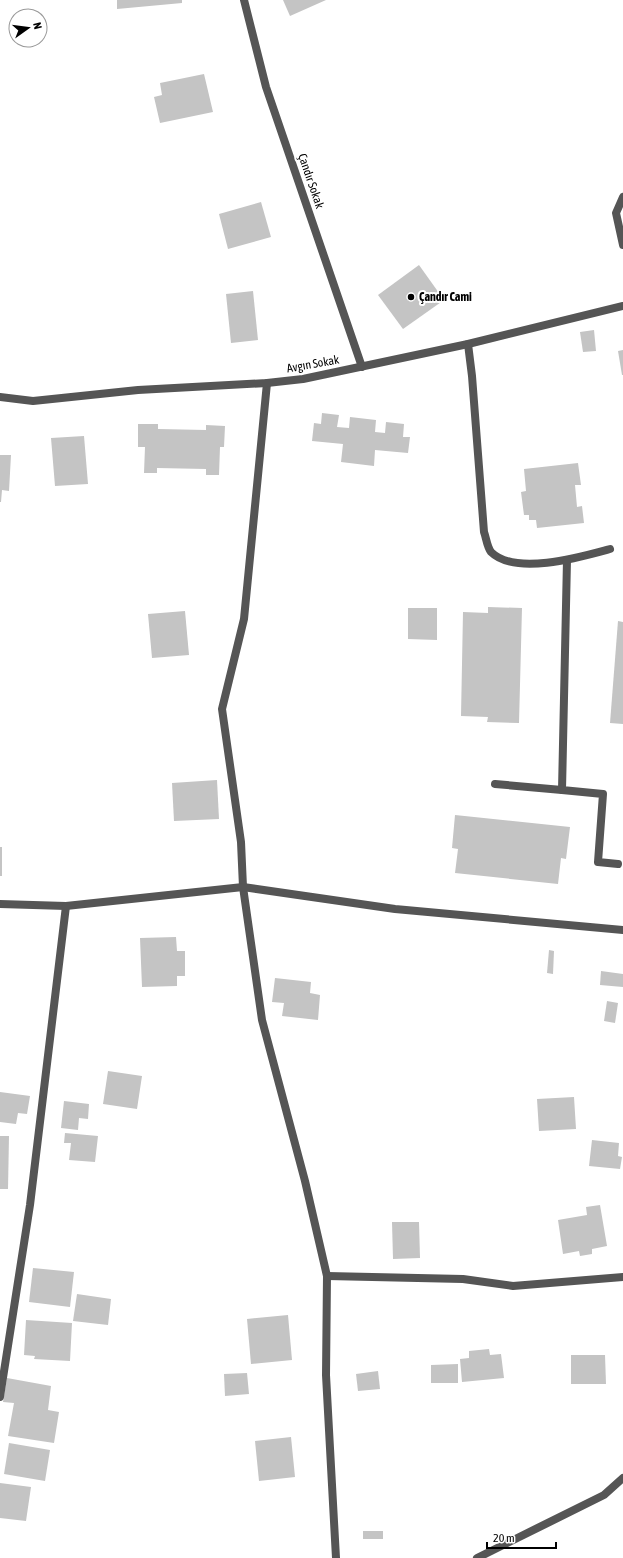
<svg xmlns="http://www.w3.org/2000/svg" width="623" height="1558" font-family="'Asap Condensed',sans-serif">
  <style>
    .building { fill: #c4c4c4 }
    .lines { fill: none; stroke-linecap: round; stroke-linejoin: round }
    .service { stroke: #555; stroke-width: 8 }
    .minor { stroke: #555; stroke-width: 8 }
    .poi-dot { fill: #000; stroke: #fff; stroke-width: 1.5 }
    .labels { text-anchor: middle; stroke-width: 4; stroke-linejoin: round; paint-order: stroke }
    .street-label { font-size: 12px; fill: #000; stroke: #fff }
    .poi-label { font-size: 12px; font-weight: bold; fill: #000; stroke: #fff; text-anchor: start }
  </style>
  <rect width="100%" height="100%" fill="#fff"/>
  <g class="building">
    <polygon points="117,0 182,0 182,3 117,9"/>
    <polygon points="283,0 326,0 290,16"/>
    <polygon points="204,74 213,112 160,123 154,97 162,95 160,83"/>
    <polygon points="261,202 271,237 228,249 219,214"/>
    <polygon points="419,265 444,300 403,329 378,295"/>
    <polygon points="253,291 258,340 231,343 226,294"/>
    <polygon points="594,330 596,351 583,352 580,332"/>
    <polygon points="623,350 623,375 622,375 618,351"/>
    <polygon points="322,413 339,415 337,427 349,428 350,417 376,420 375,432 385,433 386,422 404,424 403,437 410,437 408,453 375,450 374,466 341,462 343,444 312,441 314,423 321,424"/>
    <polygon points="138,424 158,424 158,429 206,430 206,425 225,426 224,447 220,447 219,475 206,475 206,469 157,468 157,473 144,473 145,447 138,447"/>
    <polygon points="84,436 88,484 55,486 51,438"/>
    <polygon points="0,455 11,455 9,491 2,490 1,502 0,502"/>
    <polygon points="578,463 581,485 575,485 577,507 582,506 584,523 537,528 536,520 529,520 529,515 524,515 521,492 526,491 524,469"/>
    <polygon points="488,607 522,608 519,723 487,722 488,717 461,716 463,612 488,613"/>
    <polygon points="408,608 437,608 437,640 408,639"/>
    <polygon points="185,611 189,655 152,658 148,614"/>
    <polygon points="618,621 623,622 623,724 610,723"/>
    <polygon points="217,780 219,819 174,821 172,783"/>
    <polygon points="455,815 570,827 566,859 561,858 558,884 455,873 458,849 452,848"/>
    <rect x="0" y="847" width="2" height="29"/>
    <polygon points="176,937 177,951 185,951 185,976 177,976 177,986 142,987 140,938"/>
    <polygon points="549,950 554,951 553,974 547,973"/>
    <polygon points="601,971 623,974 623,987 600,985"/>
    <polygon points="275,978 311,982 310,993 320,995 318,1020 282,1016 284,1003 272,1002"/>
    <polygon points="607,1001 618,1003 615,1023 604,1021"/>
    <polygon points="108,1071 142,1076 137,1109 103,1104"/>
    <polygon points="0,1092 30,1096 27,1114 18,1113 16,1124 0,1122"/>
    <polygon points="574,1097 576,1129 539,1131 537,1099"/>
    <polygon points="64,1101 89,1104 88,1119 79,1118 78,1130 61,1128"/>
    <polygon points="65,1133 98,1136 95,1162 69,1160 71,1143 64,1143"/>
    <polygon points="0,1136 9,1136 8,1189 0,1189"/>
    <polygon points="592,1140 619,1143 618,1156 622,1157 620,1169 589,1166"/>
    <polygon points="600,1205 607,1246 592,1249 592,1254 580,1256 579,1251 563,1254 558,1220 587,1215 586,1207"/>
    <polygon points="392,1222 419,1222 420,1258 393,1259"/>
    <polygon points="33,1268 74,1272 70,1307 29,1302"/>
    <polygon points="77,1294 111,1299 108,1325 73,1321"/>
    <polygon points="288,1315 292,1360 251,1364 247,1319"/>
    <polygon points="26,1320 72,1323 70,1361 34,1359 35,1356 24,1355"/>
    <polygon points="489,1349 490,1355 501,1354 504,1378 462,1382 460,1359 469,1358 469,1351"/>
    <polygon points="571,1355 605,1355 606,1384 571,1384"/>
    <polygon points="458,1364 458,1383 431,1383 431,1365"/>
    <polygon points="378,1371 380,1389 358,1391 356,1374"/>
    <polygon points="247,1373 249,1394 225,1396 224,1374"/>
    <polygon points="7,1378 51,1386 48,1410 59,1412 54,1443 8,1436 14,1403 3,1402"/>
    <polygon points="291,1437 295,1477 259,1481 255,1441"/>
    <polygon points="9,1443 50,1450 45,1481 4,1474"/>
    <polygon points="0,1483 31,1487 26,1521 0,1518"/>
    <rect x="363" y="1531" width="20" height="8"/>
  </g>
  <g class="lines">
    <g class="service">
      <path d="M468,344L472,376L484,532C486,537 487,547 491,552C515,576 581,557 610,549"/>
      <polyline points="567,560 562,790 603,794 598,862 618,864"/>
      <polyline points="495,784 562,790"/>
    </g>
    <g class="minor">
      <polyline points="244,0 266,87 362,367"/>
      <polyline points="623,197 616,213 623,245"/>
      <polyline points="267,383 244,619 222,709 241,842 243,887 262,1020 305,1181 327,1276 326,1375 336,1558"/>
      <polyline points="0,397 33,401 138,390 267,383 303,379 468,344 623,306"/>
      <polyline points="0,904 66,906 243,887 395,909 623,930"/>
      <polyline points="327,1276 463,1279 513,1286 623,1277"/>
      <polyline points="0,1397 30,1205 66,906"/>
      <polyline points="477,1558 604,1495 623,1478"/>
    </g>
  </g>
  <circle class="poi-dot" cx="411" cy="297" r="4"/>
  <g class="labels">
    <g class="street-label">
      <text transform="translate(311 181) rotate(71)" y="4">Çandır Sokak</text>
      <text transform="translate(313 364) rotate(-10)" y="4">Avgın Sokak</text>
    </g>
    <g class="poi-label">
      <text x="419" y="301">Çandır Cami</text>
    </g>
  </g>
  <g transform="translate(28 28) rotate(76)"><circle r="19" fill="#ffffff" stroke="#999999"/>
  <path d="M0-3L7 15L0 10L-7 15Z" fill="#000000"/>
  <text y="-6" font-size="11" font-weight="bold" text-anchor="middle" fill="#000000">N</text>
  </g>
  <path d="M487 1542v6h69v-6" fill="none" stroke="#000000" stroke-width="2"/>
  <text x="493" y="1542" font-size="12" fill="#000000" stroke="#ffffff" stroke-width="3" paint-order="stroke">20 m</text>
</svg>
